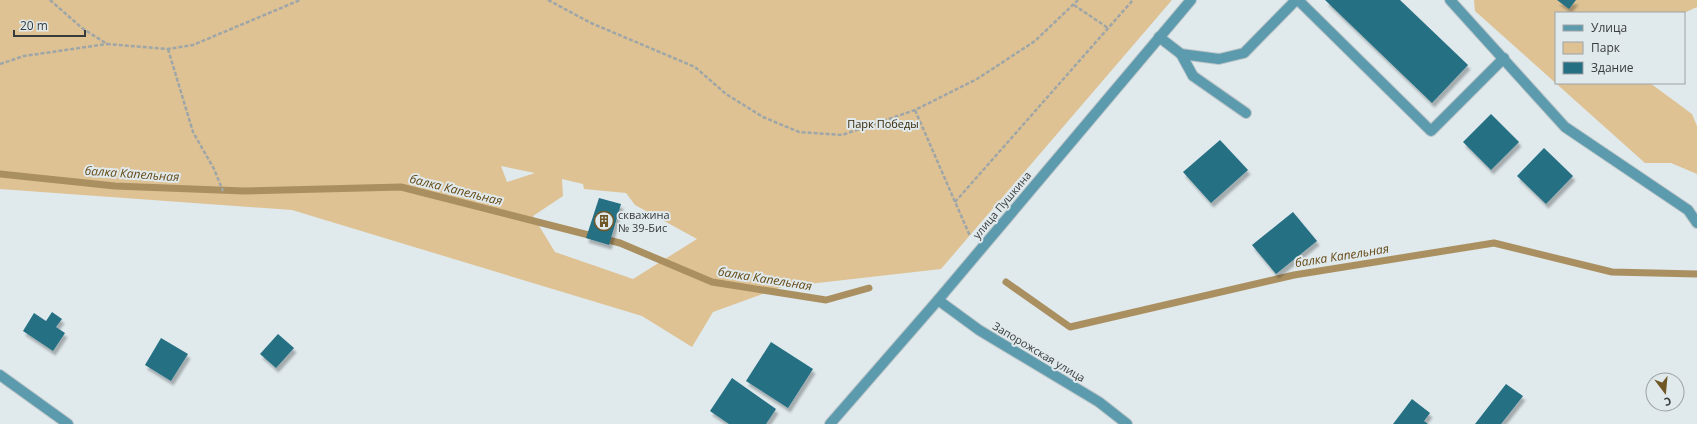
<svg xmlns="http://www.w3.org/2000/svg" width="1697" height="424" font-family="'Open Sans',sans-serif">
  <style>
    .green { fill: #dec293; fill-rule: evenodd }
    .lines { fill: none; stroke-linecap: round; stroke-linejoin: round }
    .stream { stroke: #aa9061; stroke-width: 7 }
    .building { fill: #256f83; filter: url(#shadow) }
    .minor-casing { stroke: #bec6c9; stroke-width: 12 }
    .path { stroke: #9fa6a8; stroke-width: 2.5; stroke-dasharray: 4 2; stroke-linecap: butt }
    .minor { stroke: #5c9bae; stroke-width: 10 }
    .labels { text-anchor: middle; stroke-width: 4; stroke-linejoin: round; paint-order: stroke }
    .park-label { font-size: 11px; fill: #362607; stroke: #e0e9ec }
    .street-label { font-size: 11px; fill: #383b3c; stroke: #e0e9ec }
    .poi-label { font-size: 11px; fill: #383b3c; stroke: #e0e9ec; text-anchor: start }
    .water-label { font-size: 12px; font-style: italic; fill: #654a16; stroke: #e0e9ec }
  </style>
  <defs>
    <filter id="shadow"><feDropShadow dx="2.5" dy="4.5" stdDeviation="1" flood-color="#0004"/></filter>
  </defs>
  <rect width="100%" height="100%" fill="#e0e9ec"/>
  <g class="green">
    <path d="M0,0H1172L941,269L782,287L713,312L692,347L642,316L292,210L0,189ZM501,166L535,173L507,182ZM562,179L583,184L584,189L626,193L635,205L697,239L633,279L555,252L533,216L563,196Z"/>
    <polygon points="1474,0 1697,0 1697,7 1684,13 1556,13 1556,83 1650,83 1692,114 1697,126 1697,174 1671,163 1645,163 1475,11"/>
  </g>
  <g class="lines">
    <g class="stream">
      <polyline points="0,174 115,186 244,191 401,187 620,243 712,282 826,300 869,288"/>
      <polyline points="1006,282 1070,327 1294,275 1494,243 1612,272 1697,274"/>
    </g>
  </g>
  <g class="building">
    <polygon points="1325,0 1400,0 1468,65 1432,103"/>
    <polygon points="1557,0 1576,0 1569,9"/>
    <polygon points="1491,114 1519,142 1491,170 1463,142"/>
    <polygon points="1220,140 1248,170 1211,203 1183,172"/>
    <polygon points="1544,148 1573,176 1546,204 1517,176"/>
    <polygon points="599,198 621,204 609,245 586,238"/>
    <polygon points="1293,212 1317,241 1276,274 1252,245"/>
    <polygon points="52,312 62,319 56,327 65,333 53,351 23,331 34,313 46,321"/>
    <polygon points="278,334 294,348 276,368 260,354"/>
    <polygon points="161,338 188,354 171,381 145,365"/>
    <polygon points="771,342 813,369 788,408 746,381"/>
    <polygon points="732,378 776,409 766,424 729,424 710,411"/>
    <polygon points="1506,384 1523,396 1501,424 1475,424"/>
    <polygon points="1412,399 1430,413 1424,421 1428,424 1393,424"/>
  </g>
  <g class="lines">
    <defs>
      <g id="minor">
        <polyline points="1298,0 1431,131 1504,58"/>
        <polyline points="1450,0 1565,127 1688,210 1697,223"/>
        <polyline points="1159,37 1181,54 1219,59 1244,53 1296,0"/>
        <polyline points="1181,54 1193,76 1246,113"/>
        <polyline points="938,300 979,330 1099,402 1127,424"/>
        <polyline points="0,375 68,424"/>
        <polyline points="830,424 938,300 1191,0"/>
      </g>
    </defs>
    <use href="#minor" class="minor-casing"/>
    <g class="path">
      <polyline points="50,0 82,28 107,44 168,49 193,45 300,0"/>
      <polyline points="548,0 591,23 695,67 726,94 763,117 799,132 842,135 915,110 977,79 1035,41 1078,0"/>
      <polyline points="1074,5 1108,28"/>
      <polyline points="168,49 193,132 214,169 223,191"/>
      <polyline points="0,64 24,56 107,44"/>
      <polyline points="915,110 970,236"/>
      <polyline points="955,202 1133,0"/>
    </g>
    <use href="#minor" class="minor"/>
  </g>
  <defs>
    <symbol id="building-ring" viewBox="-11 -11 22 22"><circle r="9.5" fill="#e0e9ec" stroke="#705728" stroke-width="1.5"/><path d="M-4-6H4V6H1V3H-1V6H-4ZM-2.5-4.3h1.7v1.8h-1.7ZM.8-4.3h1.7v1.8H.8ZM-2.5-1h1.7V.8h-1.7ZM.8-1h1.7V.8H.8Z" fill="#705728"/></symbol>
  </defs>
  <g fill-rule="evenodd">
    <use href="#building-ring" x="593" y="210" width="22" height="22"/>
  </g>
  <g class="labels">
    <g class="park-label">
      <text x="883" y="128">Парк Победы</text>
    </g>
    <g class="street-label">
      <text transform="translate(1002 205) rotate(-50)" y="4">улица Пушкина</text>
      <text transform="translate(1039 352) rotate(31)" y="4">Запорожская улица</text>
    </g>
    <g class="poi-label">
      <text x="618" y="219">скважина<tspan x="618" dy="13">№ 39-Бис</tspan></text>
    </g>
    <g class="water-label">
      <text transform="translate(132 174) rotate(4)" y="4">балка Капельная</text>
      <text transform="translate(456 190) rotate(14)" y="4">балка Капельная</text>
      <text transform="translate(1342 256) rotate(-9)" y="4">балка Капельная</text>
      <text transform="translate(765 279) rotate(9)" y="4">балка Капельная</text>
    </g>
  </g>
  <rect x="1555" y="12" width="130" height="72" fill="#e0e9ec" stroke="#9da3a6"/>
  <rect x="1563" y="25" width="20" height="6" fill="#5c9bae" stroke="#9da3a6"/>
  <text x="1591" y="32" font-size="12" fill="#383b3c">Улица</text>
  <rect x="1563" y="42" width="20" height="12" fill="#dec293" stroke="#9da3a6"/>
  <text x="1591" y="52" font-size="12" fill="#383b3c">Парк</text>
  <rect x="1563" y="62" width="20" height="12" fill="#256f83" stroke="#9da3a6"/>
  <text x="1591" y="72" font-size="12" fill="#383b3c">Здание</text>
  <g transform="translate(1665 392) rotate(164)"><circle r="19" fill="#e0e9ec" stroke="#9da3a6"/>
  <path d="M0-3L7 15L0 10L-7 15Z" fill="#705728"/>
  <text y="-6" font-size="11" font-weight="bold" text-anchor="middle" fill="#383b3c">С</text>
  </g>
  <path d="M14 30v6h71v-6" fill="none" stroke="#383b3c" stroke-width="2"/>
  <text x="20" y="30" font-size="12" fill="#383b3c" stroke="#e0e9ec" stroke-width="3" paint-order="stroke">20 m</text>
</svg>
